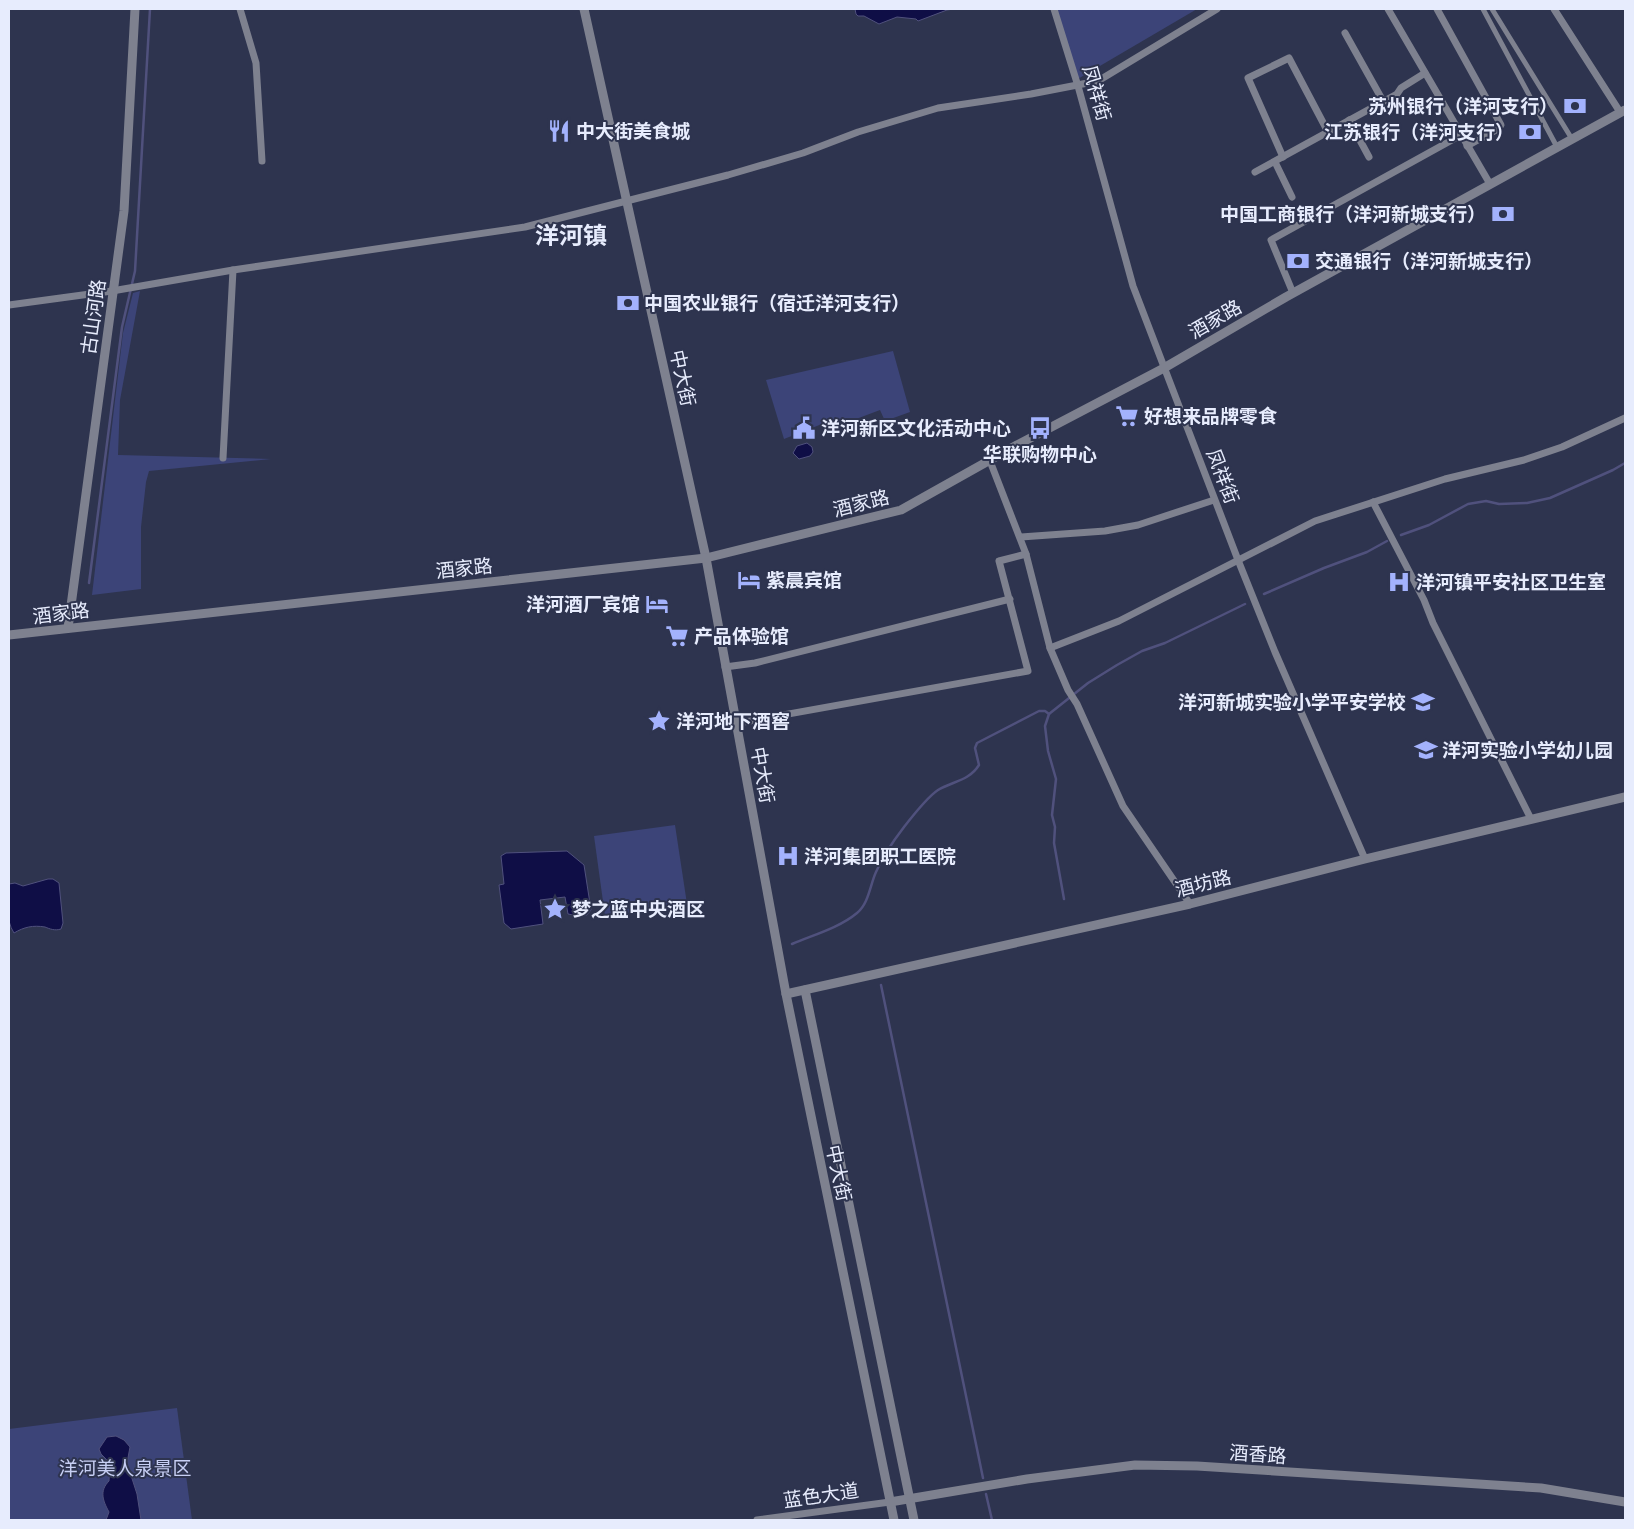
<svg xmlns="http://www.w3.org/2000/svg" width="1634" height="1529" font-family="Mulish,'Noto Sans SC',sans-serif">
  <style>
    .green { fill: #3c4478 }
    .water { fill: #0f0e46; stroke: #50517d }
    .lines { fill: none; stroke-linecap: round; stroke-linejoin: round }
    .stream { stroke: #50517d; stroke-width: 2.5 }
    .pedestrian { stroke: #7e818f; stroke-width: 5 }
    .minor { stroke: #7e818f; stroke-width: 7 }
    .tertiary { stroke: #7e818f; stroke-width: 9 }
    .labels { text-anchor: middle; stroke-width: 4; stroke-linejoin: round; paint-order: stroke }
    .street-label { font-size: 19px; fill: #e7ecfd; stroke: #2e344f }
    .poi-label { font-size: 19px; font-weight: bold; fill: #e7ecfd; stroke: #2e344f; text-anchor: start }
    .park-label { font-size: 19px; fill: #c7cff4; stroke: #2e344f }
    .district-label { font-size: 24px; font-weight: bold; fill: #e7ecfd; stroke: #2e344f }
  </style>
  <rect width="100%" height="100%" fill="#2e344f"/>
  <g class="green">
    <polygon points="1054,9 1197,9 1076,80"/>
    <polygon points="140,291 120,400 118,455 271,459 149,471 146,482 141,527 141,589 92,595 123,333 133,293"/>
    <polygon points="893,351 910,412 885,421 880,410 835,427 832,420 784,439 766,380"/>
    <polygon points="675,825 687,904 605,916 594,836"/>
    <polygon points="177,1408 192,1520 9,1520 9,1429"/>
  </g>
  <g class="water">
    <polygon points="855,9 954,9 947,10 918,21 916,19 897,17 879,24 864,16 858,16 856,14"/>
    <polygon points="807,443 812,447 813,452 810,456 799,459 793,453 797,446"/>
    <polygon points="567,851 584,865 591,910 587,915 579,916 568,914 565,897 540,900 543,924 511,929 504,923 499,885 504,884 501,856 506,853"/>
    <path d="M48,879H53L59,883L63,923L61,929C55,931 50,929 45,927C33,925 24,927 14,933C5,920 8,899 9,884L15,883L23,886Z"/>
    <path d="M116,1436L124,1440L130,1447L127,1463L137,1494L141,1520H106L109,1512C103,1501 99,1491 109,1481L110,1463L101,1454L99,1449L107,1437Z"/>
  </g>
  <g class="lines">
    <g class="stream">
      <polyline points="1401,535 1429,525 1468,504 1486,501 1499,504 1527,503 1550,498 1613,470 1625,463"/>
      <polyline points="89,583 122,327 135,271 150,9"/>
      <polyline points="1264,594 1324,568 1367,552 1387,541"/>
      <polyline points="1064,899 1054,843 1055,827 1052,815 1056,779 1048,751 1045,726 1049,714 1088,683 1117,665 1142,651 1165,643 1245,604"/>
      <path d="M792,944C813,935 839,928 857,913C869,903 870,885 876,872C883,856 894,840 904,827C911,818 929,796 938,790C953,781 969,781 979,765L975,748L977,743L1039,711H1045L1049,714"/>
      <polyline points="881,985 983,1478"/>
      <polyline points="986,1494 992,1520"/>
    </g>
    <g class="pedestrian">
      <polyline points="1483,9 1557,147"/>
      <polyline points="1492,9 1572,139"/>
    </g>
    <g class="minor">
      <polyline points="240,9 256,63 262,161"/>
      <polyline points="1054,9 1078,86 1133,286 1238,560 1275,652 1365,859"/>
      <polyline points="1388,9 1490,184"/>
      <polyline points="1437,9 1501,125 1498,129 1467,146"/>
      <polyline points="1554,9 1620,112"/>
      <polyline points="1345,33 1383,101"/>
      <polyline points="1349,120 1369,157"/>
      <polyline points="1283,157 1248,78 1289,58 1328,132"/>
      <polyline points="1275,162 1292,197"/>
      <polyline points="1255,172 1397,94 1401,88 1425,73"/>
      <polyline points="1293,293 1271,240 1461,135"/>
      <polyline points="9,305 112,291 233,270 525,227 728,175 803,153 858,132 938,108 1031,94 1098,81 1217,9"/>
      <polyline points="223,458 233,270"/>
      <polyline points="990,461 1026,554 1050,648 1068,690 1077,704 1123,806 1190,904"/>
      <polyline points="1373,502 1424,600 1433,623 1531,819"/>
      <polyline points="1021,537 1105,531 1138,525 1214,500"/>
      <polyline points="1050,648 1119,621 1315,521 1445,479 1524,460 1562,447 1625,418"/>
      <polyline points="725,667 755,663 1010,599"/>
      <polyline points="738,723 1028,671 999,561 1026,554"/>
      <polyline points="757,1520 890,1502"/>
    </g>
    <g class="tertiary">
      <polyline points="584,9 706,558 786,994 894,1520"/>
      <polyline points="68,628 124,211 135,9"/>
      <polyline points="9,635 706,558 901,510 1017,445 1164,368 1286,297 1625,110"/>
      <polyline points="805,990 914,1520"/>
      <polyline points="786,994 1190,904 1365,859 1625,797"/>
      <polyline points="890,1502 1027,1479 1135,1465 1197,1466 1541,1488 1625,1502"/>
    </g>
  </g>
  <defs>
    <symbol id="bank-bare" viewBox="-9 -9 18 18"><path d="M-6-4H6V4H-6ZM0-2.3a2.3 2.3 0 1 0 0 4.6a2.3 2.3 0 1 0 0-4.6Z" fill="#a3b2fd" stroke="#2e344f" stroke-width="2.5" paint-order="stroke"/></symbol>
    <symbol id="restaurant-bare" viewBox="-9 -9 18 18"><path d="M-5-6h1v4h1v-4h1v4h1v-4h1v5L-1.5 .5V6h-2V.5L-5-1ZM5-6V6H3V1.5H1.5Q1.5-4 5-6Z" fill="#a3b2fd" stroke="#2e344f" stroke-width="2.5" paint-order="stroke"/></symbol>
    <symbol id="supermarket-bare" viewBox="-9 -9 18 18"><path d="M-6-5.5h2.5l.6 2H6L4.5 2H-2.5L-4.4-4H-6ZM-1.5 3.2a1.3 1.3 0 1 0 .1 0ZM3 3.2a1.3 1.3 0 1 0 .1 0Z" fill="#a3b2fd" stroke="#2e344f" stroke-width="2.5" paint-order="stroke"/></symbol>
    <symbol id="civic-bare" viewBox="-9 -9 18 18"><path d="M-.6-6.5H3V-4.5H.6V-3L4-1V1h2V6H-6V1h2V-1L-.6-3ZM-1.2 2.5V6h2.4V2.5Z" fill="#a3b2fd" stroke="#2e344f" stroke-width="2.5" paint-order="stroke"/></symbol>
    <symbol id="bus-bare" viewBox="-9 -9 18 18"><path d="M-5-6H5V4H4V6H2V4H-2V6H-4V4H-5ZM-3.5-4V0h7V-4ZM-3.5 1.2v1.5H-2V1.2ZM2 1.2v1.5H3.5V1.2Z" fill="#a3b2fd" stroke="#2e344f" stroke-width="2.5" paint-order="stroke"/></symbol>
    <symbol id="hotel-bare" viewBox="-9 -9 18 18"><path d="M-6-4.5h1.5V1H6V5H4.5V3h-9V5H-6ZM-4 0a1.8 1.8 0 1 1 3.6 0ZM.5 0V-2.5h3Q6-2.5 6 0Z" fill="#a3b2fd" stroke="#2e344f" stroke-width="2.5" paint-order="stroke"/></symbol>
    <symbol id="hospital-bare" viewBox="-9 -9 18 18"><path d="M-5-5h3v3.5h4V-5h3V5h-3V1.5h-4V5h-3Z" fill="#a3b2fd" stroke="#2e344f" stroke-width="2.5" paint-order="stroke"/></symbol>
    <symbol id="school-bare" viewBox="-9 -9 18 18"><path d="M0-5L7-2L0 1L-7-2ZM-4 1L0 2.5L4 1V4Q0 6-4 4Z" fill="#a3b2fd" stroke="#2e344f" stroke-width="2.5" paint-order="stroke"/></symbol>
    <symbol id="sight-bare" viewBox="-9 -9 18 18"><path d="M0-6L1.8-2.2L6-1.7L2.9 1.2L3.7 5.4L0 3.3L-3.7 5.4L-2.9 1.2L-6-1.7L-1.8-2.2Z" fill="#a3b2fd" stroke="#2e344f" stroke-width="2.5" paint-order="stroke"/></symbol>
  </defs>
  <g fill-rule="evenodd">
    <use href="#bank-bare" x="1559" y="90" width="32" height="32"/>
    <use href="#restaurant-bare" x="543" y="115" width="32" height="32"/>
    <use href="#bank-bare" x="1514" y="116" width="32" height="32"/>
    <use href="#bank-bare" x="1487" y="198" width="32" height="32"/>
    <use href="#bank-bare" x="1282" y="245" width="32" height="32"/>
    <use href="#bank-bare" x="612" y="287" width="32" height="32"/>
    <use href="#supermarket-bare" x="1111" y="400" width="32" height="32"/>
    <use href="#civic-bare" x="788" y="412" width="32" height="32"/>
    <use href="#bus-bare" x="1024" y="412" width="32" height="32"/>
    <use href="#hotel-bare" x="733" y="564" width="32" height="32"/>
    <use href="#hospital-bare" x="1383" y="566" width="32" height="32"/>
    <use href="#hotel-bare" x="641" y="588" width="32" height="32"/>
    <use href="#supermarket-bare" x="661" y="620" width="32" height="32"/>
    <use href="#school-bare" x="1407" y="686" width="32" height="32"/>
    <use href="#sight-bare" x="643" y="705" width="32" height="32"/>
    <use href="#school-bare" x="1410" y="734" width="32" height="32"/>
    <use href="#hospital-bare" x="772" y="840" width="32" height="32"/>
    <use href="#sight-bare" x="539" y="893" width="32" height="32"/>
  </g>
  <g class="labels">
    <g class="street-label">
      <text transform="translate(1097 93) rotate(74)" y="7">凤祥街</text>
      <text transform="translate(93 317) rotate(-82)" y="7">古山河路</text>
      <text transform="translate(1215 319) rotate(-30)" y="7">酒家路</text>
      <text transform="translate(683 378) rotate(78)" y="7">中大街</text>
      <text transform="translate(1223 476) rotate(69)" y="7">凤祥街</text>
      <text transform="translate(861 503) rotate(-14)" y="7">酒家路</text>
      <text transform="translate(464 568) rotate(-6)" y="7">酒家路</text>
      <text transform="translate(61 613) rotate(-7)" y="7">酒家路</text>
      <text transform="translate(763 775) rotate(80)" y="7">中大街</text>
      <text transform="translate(1203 883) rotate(-14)" y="7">酒坊路</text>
      <text transform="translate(839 1173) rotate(78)" y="7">中大街</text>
      <text transform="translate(1258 1454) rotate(4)" y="7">酒香路</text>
      <text transform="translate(821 1495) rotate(-8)" y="7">蓝色大道</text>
    </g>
    <g class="poi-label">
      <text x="1558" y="113" text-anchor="end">苏州银行（洋河支行）</text>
      <text x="576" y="138">中大街美食城</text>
      <text x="1514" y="139" text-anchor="end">江苏银行（洋河支行）</text>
      <text x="1486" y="221" text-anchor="end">中国工商银行（洋河新城支行）</text>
      <text x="1315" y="268">交通银行（洋河新城支行）</text>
      <text x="644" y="310">中国农业银行（宿迁洋河支行）</text>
      <text x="1144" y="423">好想来品牌零食</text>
      <text x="821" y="435">洋河新区文化活动中心</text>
      <text x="1040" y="461" text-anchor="middle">华联购物中心</text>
      <text x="766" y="587">紫晨宾馆</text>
      <text x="1416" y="589">洋河镇平安社区卫生室</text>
      <text x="640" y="611" text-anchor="end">洋河酒厂宾馆</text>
      <text x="694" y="643">产品体验馆</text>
      <text x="1406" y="709" text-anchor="end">洋河新城实验小学平安学校</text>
      <text x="676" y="728">洋河地下酒窖</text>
      <text x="1442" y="757">洋河实验小学幼儿园</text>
      <text x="804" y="863">洋河集团职工医院</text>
      <text x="572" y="916">梦之蓝中央酒区</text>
    </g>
    <g class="park-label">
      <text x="125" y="1475">洋河美人泉景区</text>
    </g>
    <g class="district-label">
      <text x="571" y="244">洋河镇</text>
    </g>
  </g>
  <rect width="1634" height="1529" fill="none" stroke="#e7ecfd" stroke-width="20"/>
</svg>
